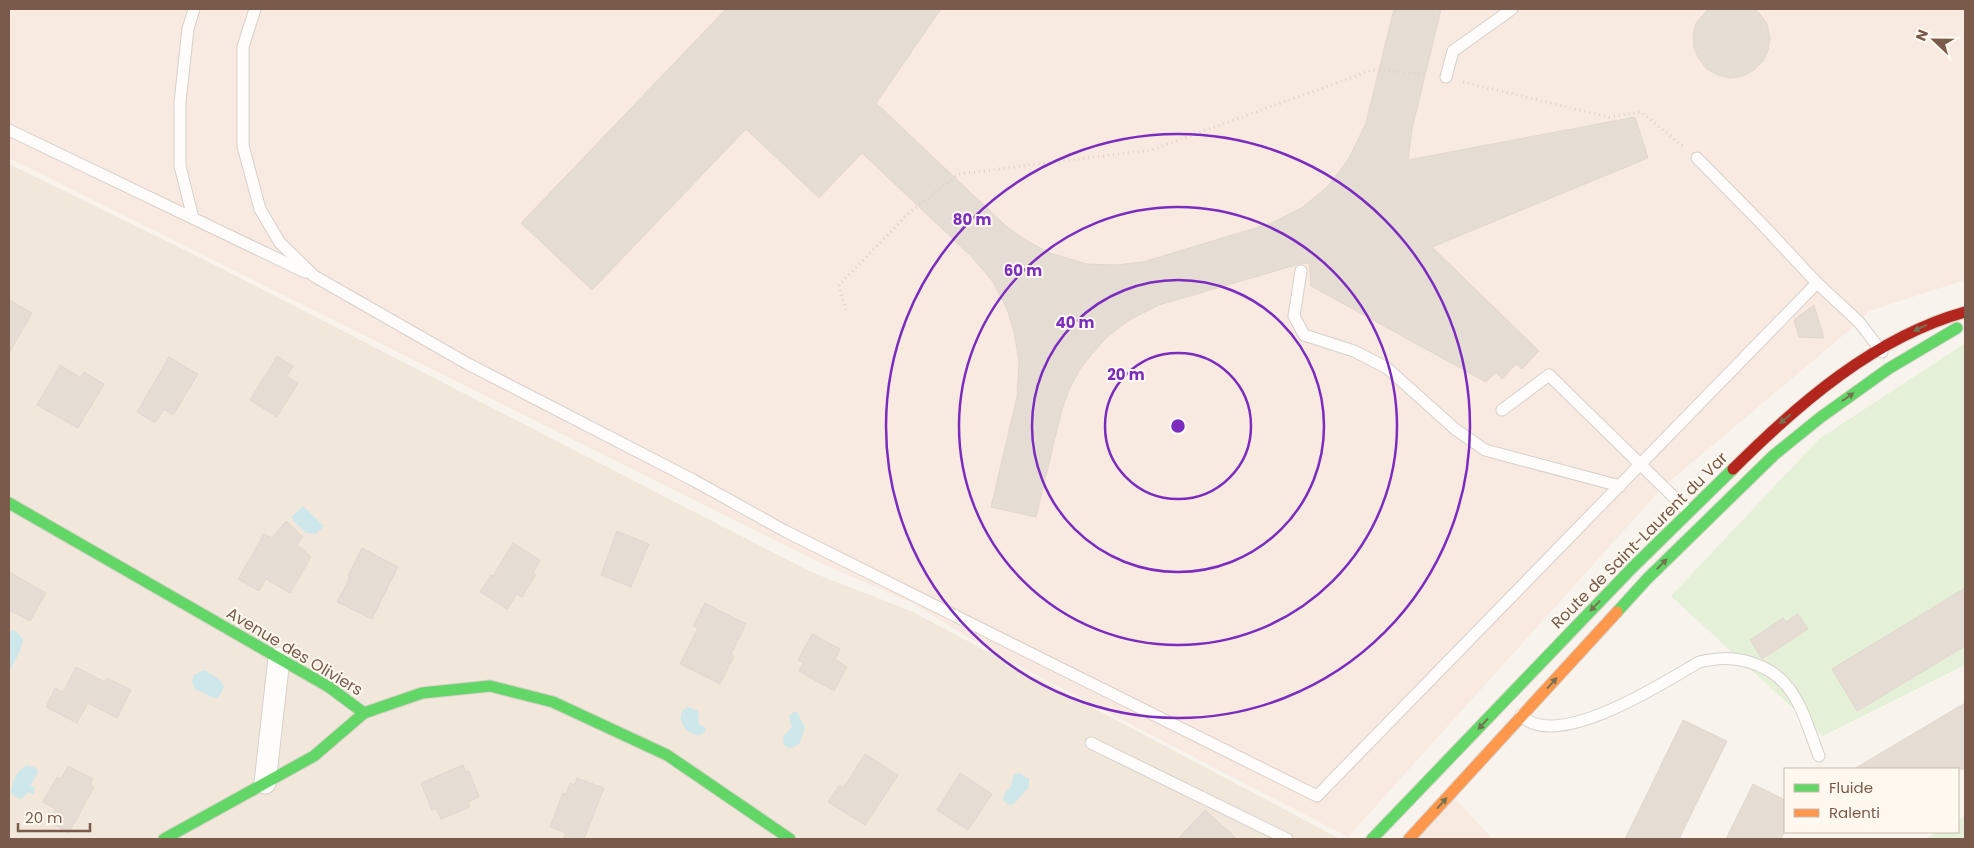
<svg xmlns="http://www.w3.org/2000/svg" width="1974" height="848" font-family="Poppins,sans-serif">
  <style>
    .residential { fill: #f1e7da }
    .commercial { fill: #f8e9e1 }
    .green { fill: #e5f0d8 }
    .water { fill: #cee7ea }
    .building { fill: #e5dcd4; stroke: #e2d7cf }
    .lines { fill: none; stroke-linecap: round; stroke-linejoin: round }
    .lane-casing { stroke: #d8d0ca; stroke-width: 13 }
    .street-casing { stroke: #d8d0ca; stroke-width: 23 }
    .fast-casing { stroke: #d8d0c9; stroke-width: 13 }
    .slow-casing { stroke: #d8d0c9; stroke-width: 13 }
    .jam-casing { stroke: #d8d0c9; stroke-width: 13 }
    .path { stroke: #dbd3ce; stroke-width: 3; stroke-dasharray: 1 4; stroke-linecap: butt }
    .lane { stroke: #fefdfc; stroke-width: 11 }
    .street { stroke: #fefdfc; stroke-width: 21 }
    .fast { stroke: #63d668; stroke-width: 11 }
    .slow { stroke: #ff974d; stroke-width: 11 }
    .jam { stroke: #b3261e; stroke-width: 11 }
    .oneway { fill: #757351 }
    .ring { fill: none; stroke: #7b2cbf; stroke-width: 2.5 }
    .labels { text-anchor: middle; stroke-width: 4; stroke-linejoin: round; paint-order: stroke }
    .street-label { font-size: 16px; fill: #795a4b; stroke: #fff9ef }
    .centre { fill: #7b2cbf; stroke: #fff9ef; stroke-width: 2.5 }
    .ring-label { font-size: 15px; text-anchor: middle; font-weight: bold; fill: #7b2cbf; stroke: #fff9ef; stroke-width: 4; stroke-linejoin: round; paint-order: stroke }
  </style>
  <rect width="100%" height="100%" fill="#f8f4ed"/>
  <polygon class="residential" points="9,164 199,257 811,572 911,611 1340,839 9,839"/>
  <g class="commercial">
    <polygon points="9,9 1965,9 1965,280 1869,311 1859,322 1663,487 1348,837 1001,657 912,603 816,561 9,158"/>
    <polygon points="1454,798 1493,839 1417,839"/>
  </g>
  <g class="green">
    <polygon points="1965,343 1965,665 1823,736 1671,596 1819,439"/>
    <polygon points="1965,816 1965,839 1924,839 1939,832 1958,832 1958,821"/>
  </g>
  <g class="water">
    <polygon points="303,506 324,526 316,534 306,533 291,518"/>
    <polygon points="9,630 16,631 23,639 20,651 9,672"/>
    <path d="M203,670C210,672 222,680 224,687C217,704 214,697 202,692C199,691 196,690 194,688L192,681L194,675Z"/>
    <path d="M688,707L698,711L699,724L705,728V732C689,744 670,714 688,707Z"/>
    <polygon points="794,712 797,712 805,728 799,744 790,749 784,745 783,737 792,727 789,716"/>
    <path d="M26,765L36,768L38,773L30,785L33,786L35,790L34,793L31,794L28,792L22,799L15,797L11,792C13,779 15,773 26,765Z"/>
    <path d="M1019,773L1029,779V787L1014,804H1007L1003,800L1005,793L1012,785C1012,778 1012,775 1019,773Z"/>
  </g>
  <g class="building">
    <polygon points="726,9 941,9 876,103 1007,227 1027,241 1050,253 1087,264 1116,265 1143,262 1272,223 1303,207 1327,187 1348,160 1366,123 1394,9 1441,9 1412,129 1408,160 1635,117 1648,158 1432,247 1539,351 1522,369 1516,364 1502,379 1496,372 1486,382 1311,286 1309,263 1299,264 1159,305 1129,320 1106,338 1092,354 1080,369 1069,390 1062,409 1036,517 991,507 1017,397 1019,362 1014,332 1007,309 993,282 973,258 862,153 819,198 746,129 592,290 521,223"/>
    <polygon points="1708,9 1755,9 1760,14 1767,24 1770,37 1768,50 1763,61 1754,70 1743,76 1730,78 1718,75 1707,69 1699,59 1694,48 1693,35 1696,23"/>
    <polygon points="9,300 32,313 9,353"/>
    <polygon points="1814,305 1824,338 1799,337 1794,320"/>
    <polygon points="277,356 293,366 287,376 298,383 277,417 250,400"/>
    <polygon points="169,357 198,374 173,415 164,409 155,423 137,412"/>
    <polygon points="60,365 81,378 84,372 104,384 78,428 37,405"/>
    <polygon points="286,521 303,537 297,544 311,557 290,593 266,579 259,591 238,579 264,534 272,538"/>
    <polygon points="617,531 649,544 631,587 601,575"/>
    <polygon points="513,543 540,560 533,573 536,575 522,597 517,594 507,609 480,592 491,575 493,576"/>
    <polygon points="362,548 398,567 372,619 337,602 350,577 348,576"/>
    <polygon points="9,572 46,593 30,621 9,610"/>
    <polygon points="1965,588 1965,646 1857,711 1832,669"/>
    <polygon points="705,603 746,624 731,654 734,656 720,684 680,664 698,628 693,626"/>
    <polygon points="1798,614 1808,629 1762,659 1750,640 1783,618 1786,622"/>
    <polygon points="812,634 840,649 835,659 847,667 834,691 799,671 803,663 798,660"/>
    <polygon points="76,667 105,682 107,678 131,690 117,718 88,703 77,723 46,707 55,688 63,692"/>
    <polygon points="1965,703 1965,769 1854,769"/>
    <polygon points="1683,720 1727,741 1679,839 1625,839"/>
    <polygon points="865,754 898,775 865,825 828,802 839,785 843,788"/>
    <polygon points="463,765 466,772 469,771 479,797 468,802 470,807 441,819 436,808 432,810 421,783"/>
    <polygon points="68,766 93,779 90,784 94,787 69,833 49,822 56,809 43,802 57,777 61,779"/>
    <polygon points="960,773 992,794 968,830 937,810"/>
    <polygon points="577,778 604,788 584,839 563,839 566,833 550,827 563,793 566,794 570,783 575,785"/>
    <polygon points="1753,784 1785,800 1785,830 1781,839 1726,839"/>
    <polygon points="1205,810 1237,839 1178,839"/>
  </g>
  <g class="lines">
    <defs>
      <g id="lane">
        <polyline points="255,9 243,47 243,146 260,209 280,243 314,276 468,364 693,480 785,531 1317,796 1817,283"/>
        <polyline points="1446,77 1453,51 1512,9"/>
        <polyline points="9,130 305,272"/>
        <polyline points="1697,158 1761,223 1817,283 1859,322 1882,352"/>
        <polyline points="193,218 180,166 180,102 188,29 194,9"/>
        <polyline points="1301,271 1294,316 1304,335 1354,351 1387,368 1455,429 1485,450 1620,486"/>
        <polyline points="1502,410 1549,375 1688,511"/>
        <path d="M1521,715C1555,753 1665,682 1699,662C1717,658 1731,657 1749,662C1796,675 1803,715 1819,756"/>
        <polyline points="1091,743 1287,839"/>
      </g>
      <polyline id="street" points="265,783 279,658"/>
      <g id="fast">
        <polyline points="9,503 329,687 364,713"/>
        <polyline points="1617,612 1647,579 1774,455 1821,417 1888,369 1957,328"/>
        <polyline points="164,839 314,756 364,713 422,693 490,686 553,702 667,755 790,839"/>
        <polyline points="1372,839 1632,568 1733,469"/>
      </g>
      <polyline id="slow" points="1409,839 1617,612"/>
      <path id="jam" d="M1733,469C1798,404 1875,337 1965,312"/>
    </defs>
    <use href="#lane" class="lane-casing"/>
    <use href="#street" class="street-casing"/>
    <use href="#fast" class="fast-casing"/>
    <use href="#slow" class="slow-casing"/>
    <use href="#jam" class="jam-casing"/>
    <g class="path">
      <polyline points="1463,82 1609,117 1641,112 1685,148"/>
      <polyline points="846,310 839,285 910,212 959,174 1151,150 1372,70 1428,74"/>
    </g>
    <use href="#lane" class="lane"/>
    <use href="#street" class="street"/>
    <use href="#fast" class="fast"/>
    <use href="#slow" class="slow"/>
    <use href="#jam" class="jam"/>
  </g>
  <defs><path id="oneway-solid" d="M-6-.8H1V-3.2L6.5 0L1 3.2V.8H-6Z" transform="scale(1.25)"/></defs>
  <g class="oneway">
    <use href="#oneway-solid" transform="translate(1920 328) rotate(155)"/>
    <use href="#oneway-solid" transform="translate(1848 397) rotate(-35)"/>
    <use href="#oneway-solid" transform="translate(1785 419) rotate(140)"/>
    <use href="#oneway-solid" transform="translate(1662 564) rotate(-45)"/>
    <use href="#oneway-solid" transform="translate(1595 606) rotate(134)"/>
    <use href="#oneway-solid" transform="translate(1552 683) rotate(-48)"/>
    <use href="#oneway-solid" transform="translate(1483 724) rotate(133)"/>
    <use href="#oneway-solid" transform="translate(1442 803) rotate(-48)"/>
  </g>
  <g class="ring">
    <circle cx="1178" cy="426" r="73"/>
    <circle cx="1178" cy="426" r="146"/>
    <circle cx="1178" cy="426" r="219"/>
    <circle cx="1178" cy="426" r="292"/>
  </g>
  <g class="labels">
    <g class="street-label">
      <text transform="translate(1639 540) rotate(-45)" y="6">Route de Saint-Laurent du Var</text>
      <text transform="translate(295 651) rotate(31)" y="6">Avenue des Oliviers</text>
    </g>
  </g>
  <circle cx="1178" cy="426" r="8" class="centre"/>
  <g class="ring-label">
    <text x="972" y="225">80 m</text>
    <text x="1023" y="276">60 m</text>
    <text x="1075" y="328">40 m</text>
    <text x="1126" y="380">20 m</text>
  </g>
  <rect width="1974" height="848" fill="none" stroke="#795a4b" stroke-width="20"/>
  <rect x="1784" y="768" width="175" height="65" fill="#fff9ef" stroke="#c9b9ad"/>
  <rect x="1794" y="784" width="25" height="8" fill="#63d668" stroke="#c9b9ad"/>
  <text x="1829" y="793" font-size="15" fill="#795a4b">Fluide</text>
  <rect x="1794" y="809" width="25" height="8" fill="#ff974d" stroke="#c9b9ad"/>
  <text x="1829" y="818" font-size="15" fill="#795a4b">Ralenti</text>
  <g transform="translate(1934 40) rotate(292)" stroke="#fff9ef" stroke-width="4" paint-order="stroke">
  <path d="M0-4L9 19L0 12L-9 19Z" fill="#795a4b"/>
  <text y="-8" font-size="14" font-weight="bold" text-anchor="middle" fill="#795a4b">N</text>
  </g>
  <path d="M18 823v8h72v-8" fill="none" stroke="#795a4b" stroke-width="2.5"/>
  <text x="25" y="823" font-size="15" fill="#795a4b" stroke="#fff9ef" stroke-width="4" paint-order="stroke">20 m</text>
</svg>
